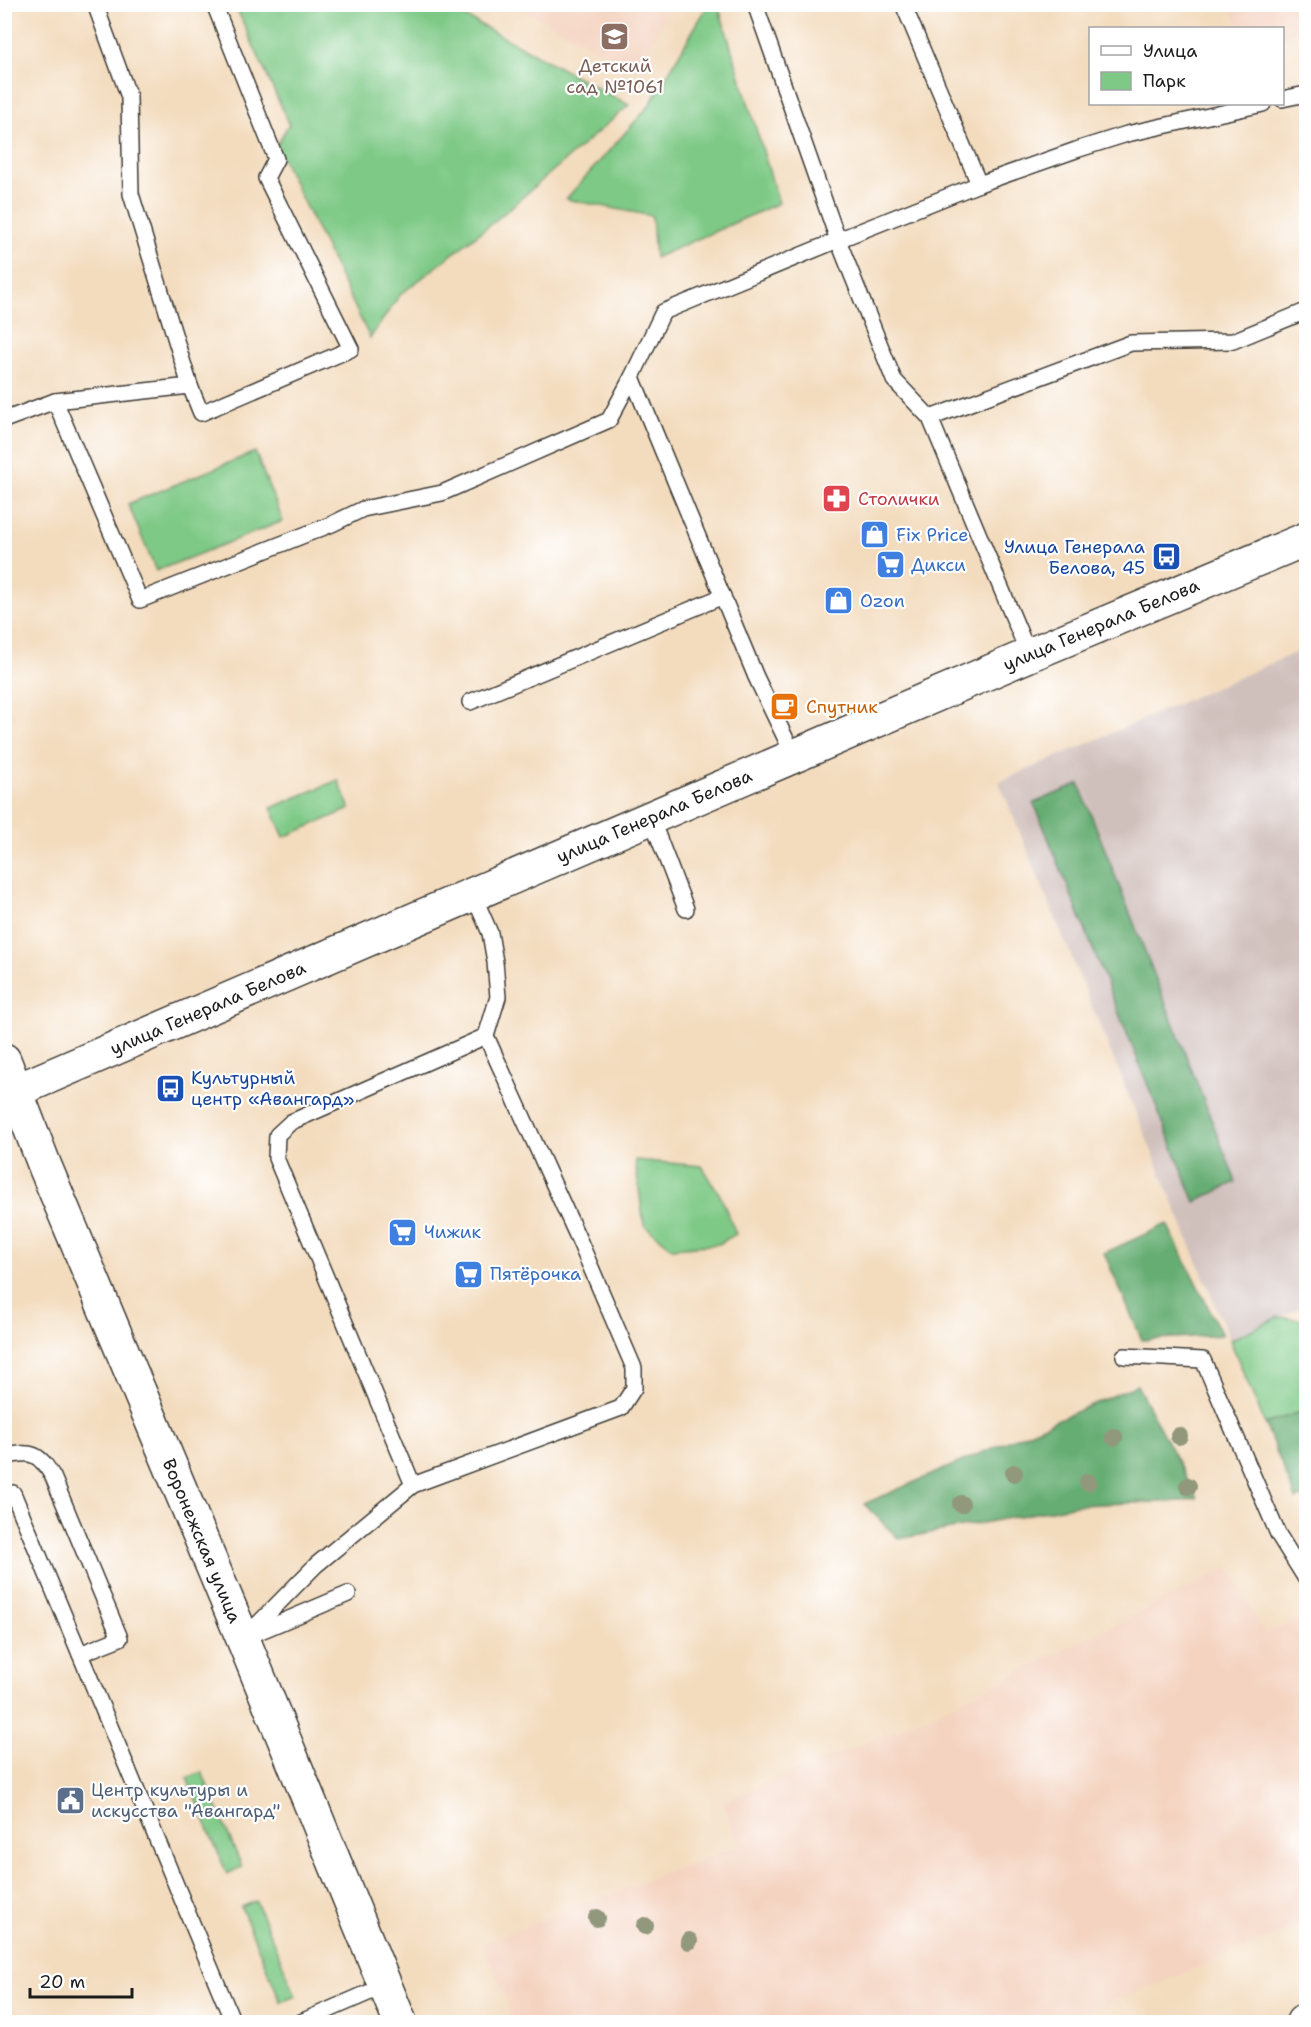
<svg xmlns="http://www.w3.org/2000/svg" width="1311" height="2027" font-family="'Shantell Sans',sans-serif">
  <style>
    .built { fill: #f4d3c0 }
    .industrial { fill: #d0c0bc }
    .green { fill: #7ec986; stroke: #4d7251; stroke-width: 1.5 }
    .forest { fill: #66ad73; stroke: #416448; stroke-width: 1.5 }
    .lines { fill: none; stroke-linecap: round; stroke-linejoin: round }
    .service-casing { stroke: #3c3934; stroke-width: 18 }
    .tertiary-casing { stroke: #3c3934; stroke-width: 36 }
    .secondary-casing { stroke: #3c3934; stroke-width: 36 }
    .service { stroke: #fff; stroke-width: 15 }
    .tertiary { stroke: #fff; stroke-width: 33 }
    .secondary { stroke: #fff; stroke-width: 33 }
    .tree { fill: #92987c }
    .labels { text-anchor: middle; stroke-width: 4.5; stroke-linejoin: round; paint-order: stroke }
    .education-label { font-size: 18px; fill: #785e54; stroke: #fff }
    .health-label { font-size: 18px; fill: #be3a42; stroke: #fff; text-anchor: start }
    .shop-label { font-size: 18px; fill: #366cbe; stroke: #fff; text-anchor: start }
    .transit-label { font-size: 18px; fill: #164399; stroke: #fff; text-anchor: end }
    .street-label { font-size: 18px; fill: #1c1c1c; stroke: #fff }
    .food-label { font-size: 18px; fill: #c56008; stroke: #fff; text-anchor: start }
    .service-label { font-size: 18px; fill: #4e5e75; stroke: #fff; text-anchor: start }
  </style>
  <rect width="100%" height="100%" fill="#fff"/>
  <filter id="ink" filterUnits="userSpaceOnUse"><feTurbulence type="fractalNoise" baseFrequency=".0167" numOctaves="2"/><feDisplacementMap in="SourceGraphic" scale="12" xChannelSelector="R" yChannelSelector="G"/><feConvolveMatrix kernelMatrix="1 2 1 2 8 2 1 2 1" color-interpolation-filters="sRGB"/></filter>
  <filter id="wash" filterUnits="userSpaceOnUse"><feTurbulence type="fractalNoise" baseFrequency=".008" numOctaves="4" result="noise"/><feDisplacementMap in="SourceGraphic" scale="24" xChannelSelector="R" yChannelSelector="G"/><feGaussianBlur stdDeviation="1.35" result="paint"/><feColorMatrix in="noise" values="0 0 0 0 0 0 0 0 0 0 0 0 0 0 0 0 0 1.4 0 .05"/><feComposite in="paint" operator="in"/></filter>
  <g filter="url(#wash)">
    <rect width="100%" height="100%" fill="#f3dbbd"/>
    <g class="built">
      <polygon points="514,5 672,5 637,70"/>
      <polygon points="1229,5 1306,5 1306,27 1283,37 1282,28 1239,28"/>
      <polygon points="1230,1567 1264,1634 1302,1618 1306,1626 1306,1923 1062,2022 515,2022 482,1943 739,1845 722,1802 930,1716"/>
    </g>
    <polygon class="industrial" points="1306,648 1306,1305 1230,1340 999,782"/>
    <g class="green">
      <polygon points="235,5 444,5 629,105 496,220 400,295 370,338 276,146 289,124"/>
      <polygon points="708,5 718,5 779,203 655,258 652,216 566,199 649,106"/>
      <polygon points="255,452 283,521 156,571 128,504"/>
      <polygon points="338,780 350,809 284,837 271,808"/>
      <polygon points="635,1160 702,1166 720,1195 736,1234 719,1244 672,1248 644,1225"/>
      <polygon points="1278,1317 1306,1320 1306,1410 1265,1424 1230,1340"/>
      <polygon points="202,1772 242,1867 227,1874 187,1778"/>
      <polygon points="256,1901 296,1996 281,2002 241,1907"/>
    </g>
    <g class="forest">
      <polygon points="1079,784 1236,1182 1195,1202 1034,803"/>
      <polygon points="1167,1224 1222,1335 1142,1340 1104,1253"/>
      <polygon points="1137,1385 1197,1498 1183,1501 1077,1505 899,1539 864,1504"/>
      <polygon points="1306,1410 1306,1496 1296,1499 1265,1424"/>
    </g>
  </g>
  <g filter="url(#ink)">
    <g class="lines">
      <defs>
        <g id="service">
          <polyline points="755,4 838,240 894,380 930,418 1029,655"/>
          <polyline points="903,4 979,184"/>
          <polyline points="1282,99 1306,94"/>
          <polyline points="632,377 756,677 794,756"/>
          <polyline points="190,386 201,413 351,349 266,178 276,159 214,4"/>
          <polyline points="55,401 140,600 332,524 363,509 442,493 609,420 632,377 663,312 838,240 979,184 1076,150 1127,134 1263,104"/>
          <polyline points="930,418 1131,343 1233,341 1306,311"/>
          <polyline points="4,420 55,401 190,386 131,194 129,97 95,4"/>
          <polyline points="470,702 723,596"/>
          <polyline points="651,818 686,909"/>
          <polyline points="1124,1356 1203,1360 1278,1534 1306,1579"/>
          <path d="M4,1457C32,1450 39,1453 53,1477L120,1638L80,1654"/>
          <polyline points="413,1485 276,1158 277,1135 291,1122 486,1036"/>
          <polyline points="13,1493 233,2022"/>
          <polyline points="251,1635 348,1594"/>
          <polyline points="243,1639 316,1565 413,1485 621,1408 634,1388 634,1368 580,1242 486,1036 498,997 495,962 490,933 473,894"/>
          <polyline points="301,2022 384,1986"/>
        </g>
        <g id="tertiary">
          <path id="s1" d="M4,1060L44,1164L243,1639L400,2022"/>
          <path id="s2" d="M4,1096L1029,655L1306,539"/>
        </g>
        <polyline id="secondary" points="1303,2022 1306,2021"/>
      </defs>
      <use href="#service" class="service-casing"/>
      <use href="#tertiary" class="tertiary-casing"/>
      <use href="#secondary" class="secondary-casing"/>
      <use href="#service" class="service"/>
      <use href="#tertiary" class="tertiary"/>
      <use href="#secondary" class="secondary"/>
    </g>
    <g class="tree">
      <circle cx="1179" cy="1436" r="9"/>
      <circle cx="1114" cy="1437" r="9"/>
      <circle cx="1014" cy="1473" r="9"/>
      <circle cx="1088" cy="1482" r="9"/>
      <circle cx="1188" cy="1486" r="9"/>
      <circle cx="961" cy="1504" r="9"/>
      <circle cx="597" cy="1918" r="9"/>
      <circle cx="645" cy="1926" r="9"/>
      <circle cx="689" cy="1941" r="9"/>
    </g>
  </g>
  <defs>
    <symbol id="school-square" viewBox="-11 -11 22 22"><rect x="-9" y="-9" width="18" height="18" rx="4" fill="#8d6e63" stroke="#fff"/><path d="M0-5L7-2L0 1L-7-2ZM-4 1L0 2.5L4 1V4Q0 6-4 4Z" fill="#fff"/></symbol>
    <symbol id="pharmacy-square" viewBox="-11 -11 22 22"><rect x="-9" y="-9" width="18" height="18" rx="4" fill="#e0444e" stroke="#fff"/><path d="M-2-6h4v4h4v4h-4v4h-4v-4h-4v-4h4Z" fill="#fff"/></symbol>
    <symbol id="shop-square" viewBox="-11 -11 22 22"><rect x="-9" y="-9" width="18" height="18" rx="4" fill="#3f7fe0" stroke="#fff"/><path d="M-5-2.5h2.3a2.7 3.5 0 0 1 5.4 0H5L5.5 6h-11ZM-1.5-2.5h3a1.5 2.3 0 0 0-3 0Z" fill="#fff"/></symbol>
    <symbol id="bus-square" viewBox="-11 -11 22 22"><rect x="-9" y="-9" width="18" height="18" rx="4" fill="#1a4fb4" stroke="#fff"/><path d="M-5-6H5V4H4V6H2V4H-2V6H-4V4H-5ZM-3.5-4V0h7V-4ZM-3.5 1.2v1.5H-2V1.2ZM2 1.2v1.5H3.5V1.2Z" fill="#fff"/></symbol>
    <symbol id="supermarket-square" viewBox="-11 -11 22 22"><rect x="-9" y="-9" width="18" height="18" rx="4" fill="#3f7fe0" stroke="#fff"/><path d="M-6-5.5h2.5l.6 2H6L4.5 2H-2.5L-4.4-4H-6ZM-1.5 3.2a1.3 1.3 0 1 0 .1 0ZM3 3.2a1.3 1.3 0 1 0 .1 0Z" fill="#fff"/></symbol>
    <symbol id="cafe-square" viewBox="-11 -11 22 22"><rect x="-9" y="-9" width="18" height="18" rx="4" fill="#e8710a" stroke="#fff"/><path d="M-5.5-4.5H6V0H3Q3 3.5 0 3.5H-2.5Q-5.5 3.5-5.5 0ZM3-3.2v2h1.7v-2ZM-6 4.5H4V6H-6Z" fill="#fff"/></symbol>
    <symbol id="civic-square" viewBox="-11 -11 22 22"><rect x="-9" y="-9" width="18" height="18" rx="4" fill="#5c6f8a" stroke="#fff"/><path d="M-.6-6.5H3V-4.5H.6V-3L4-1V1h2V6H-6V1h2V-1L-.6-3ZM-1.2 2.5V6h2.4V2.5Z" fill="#fff"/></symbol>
  </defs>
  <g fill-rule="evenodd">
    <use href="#school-square" x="598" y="20" width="33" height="33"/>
    <use href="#pharmacy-square" x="820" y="482" width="33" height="33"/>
    <use href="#shop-square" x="858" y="518" width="33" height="33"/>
    <use href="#bus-square" x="1150" y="540" width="33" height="33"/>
    <use href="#supermarket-square" x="874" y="548" width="33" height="33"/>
    <use href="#shop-square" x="822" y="584" width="33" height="33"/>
    <use href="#cafe-square" x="768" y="690" width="33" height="33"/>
    <use href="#bus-square" x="154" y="1072" width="33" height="33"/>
    <use href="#supermarket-square" x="386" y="1216" width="33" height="33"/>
    <use href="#supermarket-square" x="452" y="1258" width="33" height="33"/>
    <use href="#civic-square" x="54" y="1784" width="33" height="33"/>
  </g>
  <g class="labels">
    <g class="education-label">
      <text x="615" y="72">Детский<tspan x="615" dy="21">сад №1061</tspan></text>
    </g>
    <g class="health-label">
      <text x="858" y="505">Столички</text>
    </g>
    <g class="shop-label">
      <text x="896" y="541">Fix Price</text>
      <text x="911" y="571">Дикси</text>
      <text x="860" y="607">Ozon</text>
      <text x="424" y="1238">Чижик</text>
      <text x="490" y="1280">Пятёрочка</text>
    </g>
    <g class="transit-label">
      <text x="1145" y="553">Улица Генерала<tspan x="1145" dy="21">Белова, 45</tspan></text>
      <text x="191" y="1084" text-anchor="start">Культурный<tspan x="191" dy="21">центр «Авангард»</tspan></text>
    </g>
    <g class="street-label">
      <text dy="6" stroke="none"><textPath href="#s2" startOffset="1194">улица Генерала Белова</textPath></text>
      <text dy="6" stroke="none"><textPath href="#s2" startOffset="708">улица Генерала Белова</textPath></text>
      <text dy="6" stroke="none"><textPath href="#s2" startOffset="222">улица Генерала Белова</textPath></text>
      <text dy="6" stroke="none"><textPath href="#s1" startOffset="520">Воронежская улица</textPath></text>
    </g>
    <g class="food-label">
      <text x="806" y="713">Спутник</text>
    </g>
    <g class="service-label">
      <text x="91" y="1796">Центр культуры и<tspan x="91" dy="21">искусства "Авангард"</tspan></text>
    </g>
  </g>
  <rect width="1311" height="2027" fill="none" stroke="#fff" stroke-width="24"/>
  <rect x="1089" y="27" width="195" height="78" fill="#ffffff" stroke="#a4a4a4" stroke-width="1.5"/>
  <rect x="1101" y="46" width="30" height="9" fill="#ffffff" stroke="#a4a4a4" stroke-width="1.5"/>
  <text x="1143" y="57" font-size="18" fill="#1c1c1c">Улица</text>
  <rect x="1101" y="72" width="30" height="18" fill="#7ec986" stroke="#a4a4a4" stroke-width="1.5"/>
  <text x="1143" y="87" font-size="18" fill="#1c1c1c">Парк</text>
  <path d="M30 1988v9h102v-9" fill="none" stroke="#1c1c1c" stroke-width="3"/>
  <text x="39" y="1988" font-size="18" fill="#1c1c1c" stroke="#ffffff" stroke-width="4.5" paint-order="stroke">20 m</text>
</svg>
